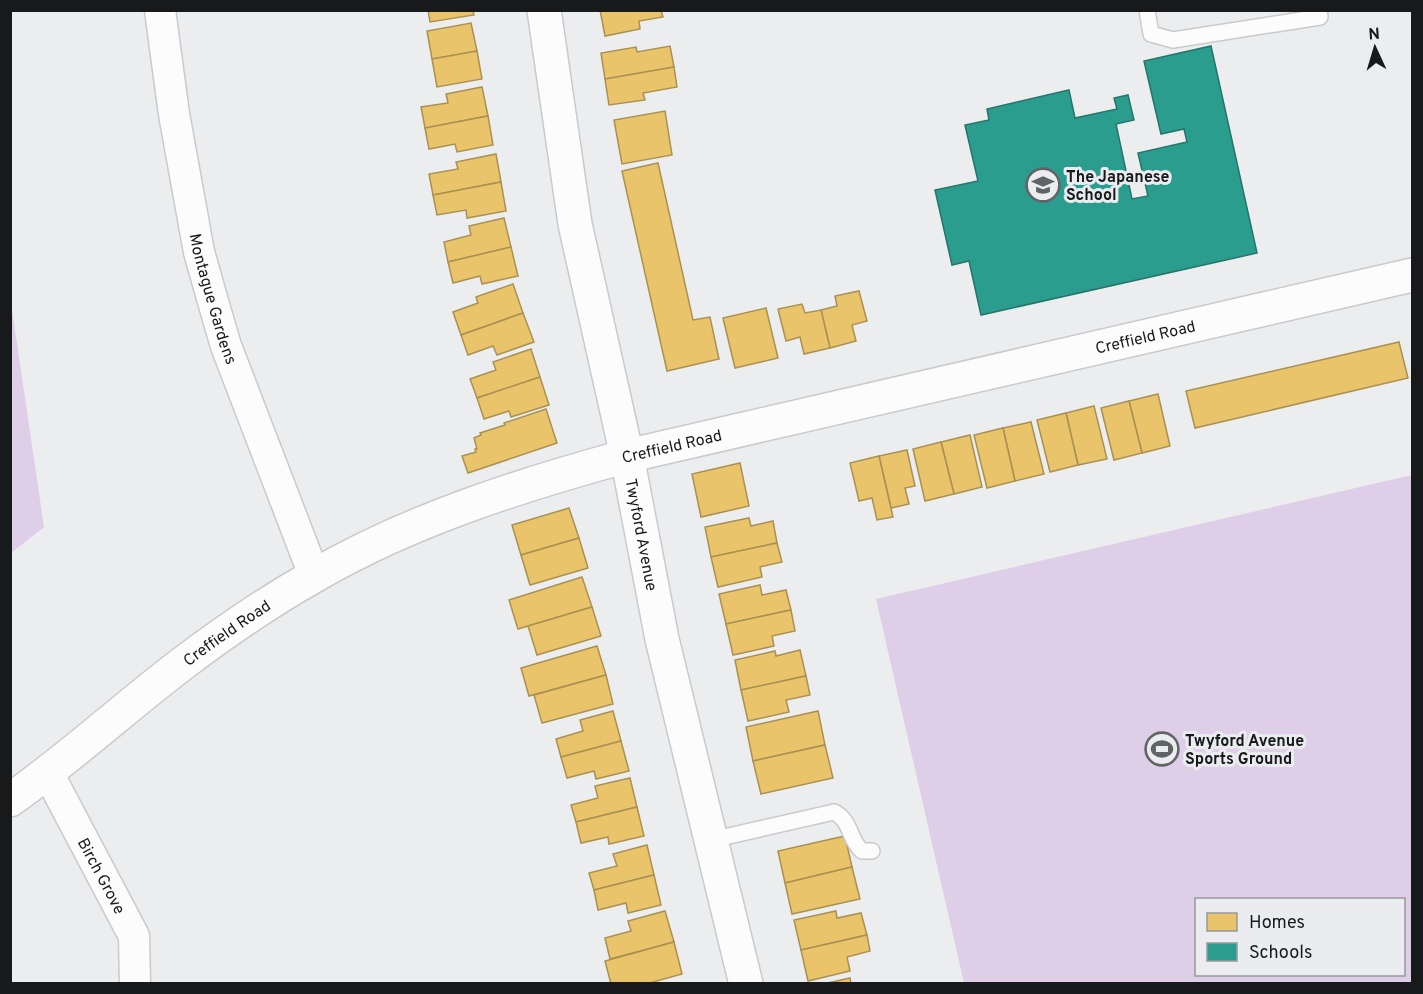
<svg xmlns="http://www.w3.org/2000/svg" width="1423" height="994" font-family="Overpass,sans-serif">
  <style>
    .green { fill: #dfcee7; fill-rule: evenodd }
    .homes { fill: #e9c46a; stroke: #aa9152; stroke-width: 1.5 }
    .schools { fill: #2a9d8f; stroke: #25756c; stroke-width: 1.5 }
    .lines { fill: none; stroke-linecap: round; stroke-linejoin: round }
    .service-casing { stroke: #c9cacc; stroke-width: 18 }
    .minor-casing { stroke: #c9cacc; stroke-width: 33 }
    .tertiary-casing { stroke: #c9cacc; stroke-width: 36 }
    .service { stroke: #fcfcfd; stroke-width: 15 }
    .minor { stroke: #fcfcfd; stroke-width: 30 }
    .tertiary { stroke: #fcfcfd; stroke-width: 33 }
    .labels { text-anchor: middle; stroke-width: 6; stroke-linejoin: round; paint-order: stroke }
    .poi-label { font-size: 16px; font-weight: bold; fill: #18191a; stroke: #eaecf0; text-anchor: start }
    .street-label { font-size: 16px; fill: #18191a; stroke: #eaecf0 }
  </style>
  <rect width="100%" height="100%" fill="#ebedef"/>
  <g class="green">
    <polygon points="11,303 44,527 11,553 10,553"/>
    <path d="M1412,475V983H964L876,599ZM1196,900H1404V974H1196Z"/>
  </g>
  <g class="homes">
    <polygon points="428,10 473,10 474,15 430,22"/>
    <polygon points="600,10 661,10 663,17 639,21 640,29 605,36"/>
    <polygon points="471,23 477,51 432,59 427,31"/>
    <polygon points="670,46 674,67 605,79 601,53 636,47 637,52"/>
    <polygon points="477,51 482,79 437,87 432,59"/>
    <polygon points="674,67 677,87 643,93 645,100 609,105 605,79"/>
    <polygon points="482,87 488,116 425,128 421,107 448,103 446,94"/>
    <polygon points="665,111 672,155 622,164 614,120"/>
    <polygon points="488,116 493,145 457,152 455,144 429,149 425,128"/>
    <polygon points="496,154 501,182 433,195 429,174 458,169 456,162"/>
    <polygon points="658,163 693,320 710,317 719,359 667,371 622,171"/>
    <polygon points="501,182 506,211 467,218 466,210 437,215 433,195"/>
    <polygon points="504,218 511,247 448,262 444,242 471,235 469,226"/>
    <polygon points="511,247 518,276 482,284 480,276 453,283 448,262"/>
    <polygon points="513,284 523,313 461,335 453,312 478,303 476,297"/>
    <polygon points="859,291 867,321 852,325 856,341 830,348 821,310 837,306 835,296"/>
    <polygon points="802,304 805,313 821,310 830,348 804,354 800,337 786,341 778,309"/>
    <polygon points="766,308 778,358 735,368 723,318"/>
    <polygon points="523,313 534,342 497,355 493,346 468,355 461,335"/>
    <polygon points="1399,342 1408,378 1195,428 1186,391"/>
    <polygon points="531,349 540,377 477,398 470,379 496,370 493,362"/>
    <polygon points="540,377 549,405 511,417 509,411 484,419 477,398"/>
    <polygon points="1158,394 1170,446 1142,453 1129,401"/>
    <polygon points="1129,401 1142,453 1114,460 1101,408"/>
    <polygon points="1094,406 1107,459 1078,465 1066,413"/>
    <polygon points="546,409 557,443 468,473 462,456 476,452 475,449 477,449 474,438 481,435 480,433 505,425 504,423"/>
    <polygon points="1066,413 1078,465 1050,472 1037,420"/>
    <polygon points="1031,422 1044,474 1015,481 1003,428"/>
    <polygon points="1003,428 1015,481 987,488 974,435"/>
    <polygon points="970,435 982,487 954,494 941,442"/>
    <polygon points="941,442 954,494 925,501 913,449"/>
    <polygon points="907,450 915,486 905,488 909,504 891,508 879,456"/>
    <polygon points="879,456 893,517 877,520 872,498 859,501 850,463"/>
    <polygon points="740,463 749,506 701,517 692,474"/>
    <polygon points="569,508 579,538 521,555 512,525"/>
    <polygon points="749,518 751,526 773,521 777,543 711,557 705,527"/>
    <polygon points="579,538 588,568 530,585 521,555"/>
    <polygon points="777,543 782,562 760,567 762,577 718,587 711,557"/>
    <polygon points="582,577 592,607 518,629 509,600"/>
    <polygon points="760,585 762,595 786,590 791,610 726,624 719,594"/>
    <polygon points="592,607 601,636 537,655 528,626"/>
    <polygon points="791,610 795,631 772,636 774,646 733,655 726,624"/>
    <polygon points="597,646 606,675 529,696 521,668"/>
    <polygon points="800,650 806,676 741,690 735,660 775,651 776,656"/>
    <polygon points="606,675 613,704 542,723 534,695"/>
    <polygon points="806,676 810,695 786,700 789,712 748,721 741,690"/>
    <polygon points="613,711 621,741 561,757 556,739 583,731 580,720"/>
    <polygon points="818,711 825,745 753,761 746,727"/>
    <polygon points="621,741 629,771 596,779 594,771 567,778 561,757"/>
    <polygon points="825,745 833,778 761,794 753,761"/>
    <polygon points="630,778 637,807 576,822 571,805 598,798 595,786"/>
    <polygon points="637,807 644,836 609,844 608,837 581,843 576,822"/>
    <polygon points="845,836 852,867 785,883 778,851"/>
    <polygon points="647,845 654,875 594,890 589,873 617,866 613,854"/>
    <polygon points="852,867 860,899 792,914 785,883"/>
    <polygon points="654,875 661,905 628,913 626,903 598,910 594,890"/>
    <polygon points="665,911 674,942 610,959 605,938 631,931 628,921"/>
    <polygon points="836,911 837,918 861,913 867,935 801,950 794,920"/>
    <polygon points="867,935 870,951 847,957 850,971 808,981 801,950"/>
    <polygon points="674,942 682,974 646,984 611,984 605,961"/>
    <polygon points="850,978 851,984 823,984"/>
  </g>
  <polygon class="schools" points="1211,46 1257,253 981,315 969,261 952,265 935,190 978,181 965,125 989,120 987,109 1069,90 1075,118 1117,109 1114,98 1128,95 1134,120 1116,124 1132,199 1148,196 1138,153 1187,142 1184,129 1161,134 1144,61"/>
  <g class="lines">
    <defs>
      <g id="service">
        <polyline points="1147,10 1151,34 1173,40 1320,17 1319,10"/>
        <path d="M711,840L834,812C851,820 849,840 862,851H872"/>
      </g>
      <g id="minor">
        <path id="s1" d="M160,10L174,114L199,252L212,298L226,346L314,575"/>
        <path id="s2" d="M48,773L134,936L135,984"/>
      </g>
      <g id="tertiary">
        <path id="s3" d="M544,10L575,224L627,456L662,639L746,984"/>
        <path id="s4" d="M10,800C70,758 124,708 182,664C223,633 268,602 314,576C410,520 521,485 627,456L1412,275"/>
      </g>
    </defs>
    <use href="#service" class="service-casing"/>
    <use href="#minor" class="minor-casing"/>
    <use href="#tertiary" class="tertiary-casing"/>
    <use href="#service" class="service"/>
    <use href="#minor" class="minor"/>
    <use href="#tertiary" class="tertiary"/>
  </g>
  <defs>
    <symbol id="school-ring" viewBox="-11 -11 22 22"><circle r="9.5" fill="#eaecf0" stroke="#626365" stroke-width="1.5"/><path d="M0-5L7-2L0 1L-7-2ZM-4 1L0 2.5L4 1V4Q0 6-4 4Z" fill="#626365"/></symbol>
    <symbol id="stadium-ring" viewBox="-11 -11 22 22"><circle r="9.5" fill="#eaecf0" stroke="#626365" stroke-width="1.5"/><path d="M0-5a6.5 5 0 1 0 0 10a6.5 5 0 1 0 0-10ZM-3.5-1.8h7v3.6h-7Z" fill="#626365"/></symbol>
  </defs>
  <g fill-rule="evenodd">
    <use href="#school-ring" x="1024" y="166" width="38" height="38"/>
    <use href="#stadium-ring" x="1143" y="730" width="38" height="38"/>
  </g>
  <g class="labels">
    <g class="poi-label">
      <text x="1066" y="182">The Japanese<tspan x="1066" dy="18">School</tspan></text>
      <text x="1185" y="746">Twyford Avenue<tspan x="1185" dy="18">Sports Ground</tspan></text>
    </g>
    <g class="street-label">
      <text dy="6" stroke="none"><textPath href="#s1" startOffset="294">Montague Gardens</textPath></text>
      <text dy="6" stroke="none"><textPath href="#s4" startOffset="1246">Creffield Road</textPath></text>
      <text dy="6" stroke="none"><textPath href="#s4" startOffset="760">Creffield Road</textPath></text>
      <text dy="6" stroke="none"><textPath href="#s3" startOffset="534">Twyford Avenue</textPath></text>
      <text dy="6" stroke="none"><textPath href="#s4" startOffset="274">Creffield Road</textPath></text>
      <text dy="6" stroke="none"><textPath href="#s2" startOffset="116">Birch Grove</textPath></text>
    </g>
  </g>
  <rect width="1423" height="994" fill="none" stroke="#18191a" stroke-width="24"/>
  <rect x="1195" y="898" width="210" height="78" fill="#eaecf0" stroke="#96989a" stroke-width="1.5"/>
  <rect x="1207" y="913" width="30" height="18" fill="#e9c46a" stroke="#96989a" stroke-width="1.5"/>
  <text x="1249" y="928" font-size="18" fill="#18191a">Homes</text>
  <rect x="1207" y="943" width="30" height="18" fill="#2a9d8f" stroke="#96989a" stroke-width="1.5"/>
  <text x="1249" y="958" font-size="18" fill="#18191a">Schools</text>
  <g transform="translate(1375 48) rotate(356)" stroke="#eaecf0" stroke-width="4.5" paint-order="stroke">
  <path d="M0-4.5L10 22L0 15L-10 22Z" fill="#18191a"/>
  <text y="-9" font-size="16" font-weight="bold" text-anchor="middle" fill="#18191a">N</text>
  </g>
</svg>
